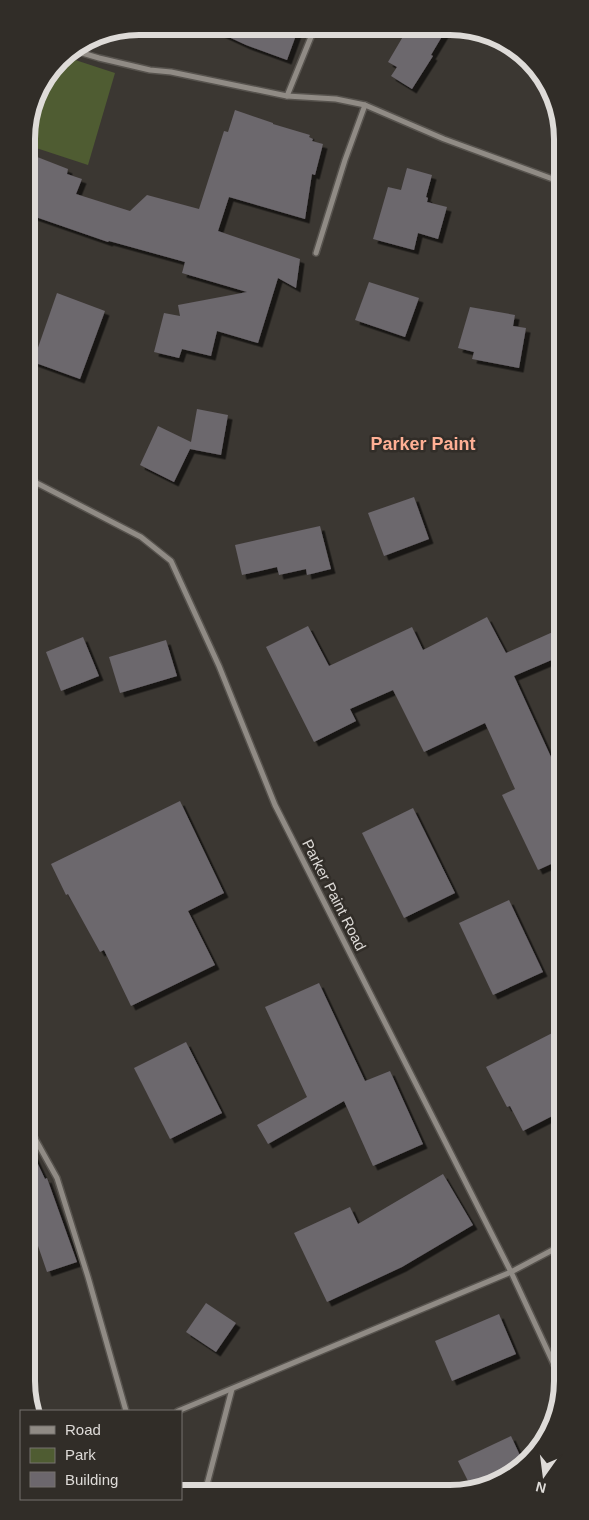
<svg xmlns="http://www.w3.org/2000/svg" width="589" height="1520" font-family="Helvetica,sans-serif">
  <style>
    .green { fill: #4f5c32 }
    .building { fill: #6c676d; filter: url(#shadow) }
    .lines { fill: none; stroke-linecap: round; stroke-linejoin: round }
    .street-casing { stroke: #57534e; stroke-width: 8 }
    .street { stroke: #908b85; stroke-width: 5 }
    .labels { text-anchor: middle; stroke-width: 5; stroke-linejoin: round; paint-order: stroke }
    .street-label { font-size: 15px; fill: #dedbd8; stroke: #312d28 }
    .quarter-label { font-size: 18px; font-weight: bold; fill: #ffb095; stroke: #312d28 }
    .rim { fill: none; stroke: #dedbd8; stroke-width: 6 }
  </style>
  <defs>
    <filter id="shadow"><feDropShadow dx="4.5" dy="4.5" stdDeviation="0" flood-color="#0009"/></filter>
  </defs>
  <rect width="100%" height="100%" fill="#3b3732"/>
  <polygon class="green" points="63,56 115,73 88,165 27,145 27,131 38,89"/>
  <g class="building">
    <polygon points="207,27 299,27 287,60 246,45"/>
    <polygon points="408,28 447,28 431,55 433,56 412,89 391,76 397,67 388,62"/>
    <polygon points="235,110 273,123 273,124 310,135 309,137 313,139 312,141 323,144 315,175 312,174 305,219 229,197 218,231 300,259 296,288 278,278 258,343 217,331 211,356 182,349 179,358 154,352 164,313 180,316 178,305 247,292 182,273 185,262 109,241 108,242 27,214 27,153 68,169 67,174 82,179 76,194 130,211 147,195 199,209 224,131 228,132"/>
    <polygon points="407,168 432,175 426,197 428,198 427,202 447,207 438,239 418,233 414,250 373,239 388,187 401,190"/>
    <polygon points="369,282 419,298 405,337 355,320"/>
    <polygon points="57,293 105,311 80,379 33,362"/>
    <polygon points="470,307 515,315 513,326 526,328 519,368 472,359 474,352 458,348"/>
    <polygon points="197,409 228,415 221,455 190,449 174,482 140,465 158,426 191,442"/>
    <polygon points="414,497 429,539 384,556 368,513"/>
    <polygon points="320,526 331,569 307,575 306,569 279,575 277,567 242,575 235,545"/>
    <polygon points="487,617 506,653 555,631 561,647 561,656 514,676 562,781 562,859 538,870 502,795 515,789 485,723 424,752 393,690 350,709 356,721 314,742 266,647 308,626 329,666 412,627 423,650"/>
    <polygon points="83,637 99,676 61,691 46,652"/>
    <polygon points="166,640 177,676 120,693 109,657"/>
    <polygon points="180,801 224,893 188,911 215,965 131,1006 104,950 100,952 68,894 66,895 51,864"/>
    <polygon points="413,808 455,893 404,918 362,833"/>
    <polygon points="509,900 543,972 493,995 459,923"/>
    <polygon points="319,983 365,1081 390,1071 423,1144 373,1166 344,1101 268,1144 257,1125 307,1097 265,1007"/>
    <polygon points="562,1028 562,1111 523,1131 510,1106 507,1107 486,1067"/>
    <polygon points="186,1042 222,1113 170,1139 134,1068"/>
    <polygon points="28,1143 45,1179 47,1178 77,1262 47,1272 28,1217"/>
    <polygon points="443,1174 473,1225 402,1267 327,1302 294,1233 350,1207 358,1224"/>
    <polygon points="206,1303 236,1323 216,1352 186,1332"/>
    <polygon points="499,1314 516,1354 452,1381 435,1341"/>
    <polygon points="511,1436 523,1462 473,1491 458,1461"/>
  </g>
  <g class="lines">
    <defs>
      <g id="street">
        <polyline points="72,50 99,58 150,70 171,72 287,96 336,99 365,105 444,139 561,182"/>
        <polyline points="287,96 315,27"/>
        <polyline points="316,253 345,160 365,105"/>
        <polyline points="27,478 141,537 171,561 219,666 275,805 511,1272 563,1384"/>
        <polyline points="28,1126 57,1178 88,1277 126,1411"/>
        <polyline points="178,1411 511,1272 562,1245"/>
        <polyline points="205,1492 232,1389"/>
      </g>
    </defs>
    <use href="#street" class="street-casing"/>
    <use href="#street" class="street"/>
  </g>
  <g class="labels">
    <g class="street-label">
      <text transform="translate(334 895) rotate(63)" y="5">Parker Paint Road</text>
    </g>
    <g class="quarter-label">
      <text x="423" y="450">Parker Paint</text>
    </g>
  </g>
  <path d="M0 0H589V1520H0ZM139 35H450A104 104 0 0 1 554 139V1381A104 104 0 0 1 450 1485H139A104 104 0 0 1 35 1381V139A104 104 0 0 1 139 35Z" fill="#312d28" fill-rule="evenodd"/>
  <path class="rim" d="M139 35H450A104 104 0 0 1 554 139V1381A104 104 0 0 1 450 1485H139A104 104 0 0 1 35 1381V139A104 104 0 0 1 139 35Z"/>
  <rect x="20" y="1410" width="162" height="90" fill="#312d28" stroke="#76736e"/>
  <rect x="30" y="1426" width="25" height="8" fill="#908b85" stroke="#76736e"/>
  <text x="65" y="1435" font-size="15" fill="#dedbd8">Road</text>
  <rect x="30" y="1448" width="25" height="15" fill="#4f5c32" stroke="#76736e"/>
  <text x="65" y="1460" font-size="15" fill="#dedbd8">Park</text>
  <rect x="30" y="1472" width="25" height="15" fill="#6c676d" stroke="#76736e"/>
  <text x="65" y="1485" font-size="15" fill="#dedbd8">Building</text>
  <g transform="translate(544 1475) rotate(194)" stroke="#312d28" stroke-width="4" paint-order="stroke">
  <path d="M0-4L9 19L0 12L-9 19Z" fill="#dedbd8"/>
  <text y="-8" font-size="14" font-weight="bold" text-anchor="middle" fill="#dedbd8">N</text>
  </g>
</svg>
